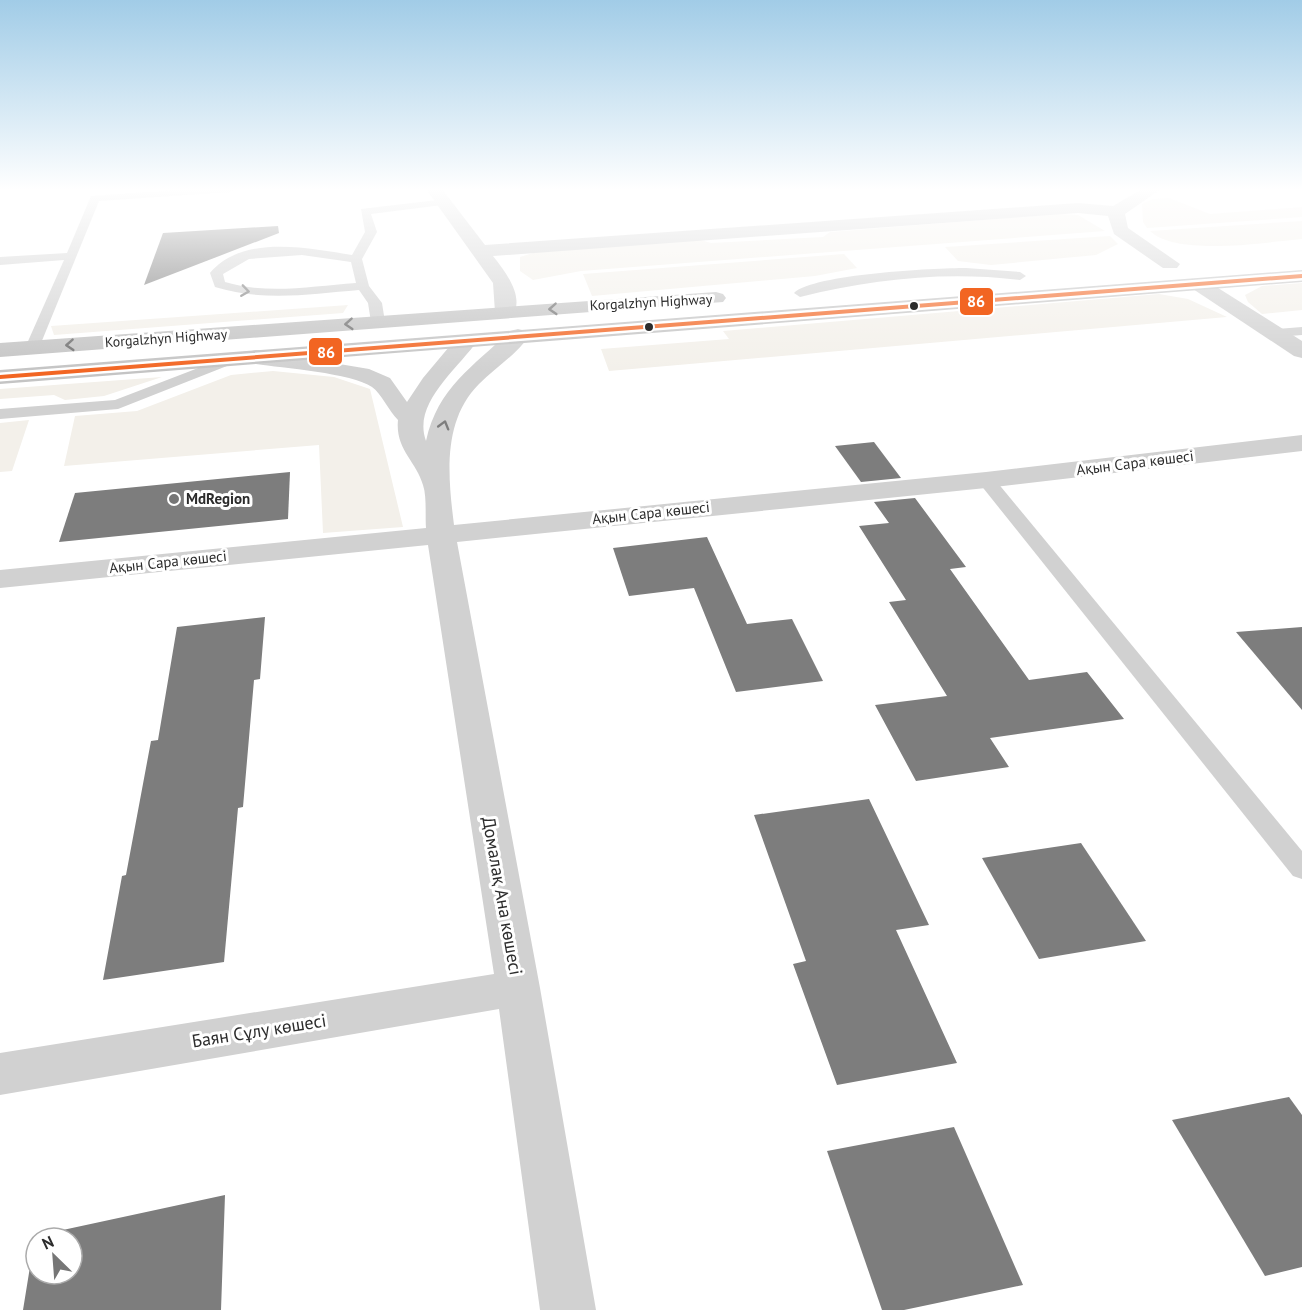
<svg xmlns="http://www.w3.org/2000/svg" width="1302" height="1310" font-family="'PT Sans',sans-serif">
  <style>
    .green { fill: #f3f0ea }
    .building { fill: #7d7d7d; fill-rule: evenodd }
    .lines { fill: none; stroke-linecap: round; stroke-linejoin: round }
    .lane { fill: #d1d1d1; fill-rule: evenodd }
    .street { fill: #d1d1d1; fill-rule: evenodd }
    .primary { fill: #c4c4c4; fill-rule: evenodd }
    .bus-1-casing { stroke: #fff; stroke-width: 5 }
    .bus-1 { fill: #f26522; fill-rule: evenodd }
    .oneway { stroke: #7e7e7e }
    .oneway2 { stroke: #707070 }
    .bus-dot { fill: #2c2c2c; stroke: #fff; stroke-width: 2 }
    .poi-dot { fill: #767676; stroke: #fff; stroke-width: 2 }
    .labels { text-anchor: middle; stroke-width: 6; stroke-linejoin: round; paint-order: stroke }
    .far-street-label { font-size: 14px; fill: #2c2c2c; stroke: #fff }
    .street-label { font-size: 15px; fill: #2c2c2c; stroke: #fff }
    .poi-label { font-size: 15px; font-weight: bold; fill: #2c2c2c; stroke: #fff; text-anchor: start }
    .near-street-label { font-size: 18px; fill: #2c2c2c; stroke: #fff }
    .line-badge { stroke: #fff; stroke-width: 2 }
    .badge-label { font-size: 16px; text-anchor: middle; font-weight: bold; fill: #fff }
  </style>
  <rect width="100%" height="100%" fill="#fff"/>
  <g class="green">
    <polygon points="1169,198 1210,214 1302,207 1302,217 1147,228 1143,222 1142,204 1153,199"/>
    <polygon points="1058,214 1078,215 1105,231 581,271 533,280 520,271 520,257 536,252 697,239 711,243 823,237 830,232"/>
    <path d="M1302,221V239C1266,242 1177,257 1150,231Z"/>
    <polygon points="1110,236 1118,244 1096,255 991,265 958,261 945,247"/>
    <polygon points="844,254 857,268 815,276 592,296 583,274"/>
    <polygon points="1302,283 1302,310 1262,314 1248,302 1245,295 1262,286"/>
    <polygon points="1159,294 1188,299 1227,317 609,371 601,349 729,339 723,331"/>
    <polygon points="348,305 343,313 54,335 51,326"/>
    <polygon points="273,371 334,377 370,389 403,527 323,533 319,445 64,466 75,416 137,411 231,375"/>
    <polygon points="162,377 104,396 65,400 54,395 0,399 0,389"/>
    <polygon points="29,420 12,471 0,472 0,423"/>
  </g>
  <g class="building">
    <polygon points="278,226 279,233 144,285 163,233"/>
    <polygon points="874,442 901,478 861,482 835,446"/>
    <polygon points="290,472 288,519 59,542 75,493"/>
    <polygon points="915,498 966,567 950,569 1029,680 1087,672 1124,719 990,738 1009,767 916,781 875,705 947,696 889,602 906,600 859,526 889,523 874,502"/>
    <polygon points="707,537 747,624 792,619 823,681 736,692 694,588 629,596 613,548"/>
    <polygon points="265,617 260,679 254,680 243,807 238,808 224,962 103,980 122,876 126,875 151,741 158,740 177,627"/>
    <polygon points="1302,627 1302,710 1236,632"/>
    <polygon points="869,799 929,925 896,930 957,1063 837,1085 793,964 806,961 754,815"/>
    <polygon points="1081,843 1146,941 1039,959 982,858"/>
    <polygon points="1289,1097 1302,1115 1302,1267 1265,1276 1172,1120"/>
    <polygon points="954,1127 1023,1285 904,1310 882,1310 827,1151"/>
    <path d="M225,1195L221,1310H23L35,1236ZM36,1238H72V1274H36Z"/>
  </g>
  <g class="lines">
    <g class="lane">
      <polygon points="188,189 236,189 231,192 99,201 39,348 32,352 27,351 25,348 64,260 0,265 0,257 67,253 91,196"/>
      <path d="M446,199L450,200V204L371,214L377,232L362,259L369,286L382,303L385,322L383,325L378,326L371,322L368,303L359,290C310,294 264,302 215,287L210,273C242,234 309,248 352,255L365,232L361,209ZM302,255L351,262L356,283C312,286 268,295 225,282L223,274L249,259Z"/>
      <path d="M966,268L1020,272L1026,276L1020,280C945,271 873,279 800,297L794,293C813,274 935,268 966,268Z"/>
      <polygon points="1302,327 1302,335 1277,337 1270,333 1277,329"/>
      <polygon points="232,355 239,359 237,362 118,409 0,419 0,409 115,400"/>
      <polygon points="986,475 992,476 1302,851 1302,879 1293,876 980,484 977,480"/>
    </g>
    <g class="street">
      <path d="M426,189H442L485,245L1078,203L1113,206L1142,189H1161L1125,214L1128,228L1180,264L1177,268H1163L1114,234L1108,216L1078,213L493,256C504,270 526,297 512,316H498L495,312L493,283Z"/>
      <polygon points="1200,279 1207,281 1302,341 1302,358 1294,356 1193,289 1190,285 1193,281"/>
      <path d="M518,329L526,331L529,336C516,355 495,368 479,384C442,421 448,477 454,525L986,472L1302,435V451L986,488L457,542L540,988L596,1310H540L499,1009L0,1095V1053L494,974L428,545L0,588V570L426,528C425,515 427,497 423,485C416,461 395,449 398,420C389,411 381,393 372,387C352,373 282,368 256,364L248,362L245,357L248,352L256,350L369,369L390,378L407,402L423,378L459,335H475L478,340C458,369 412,403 426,441C438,387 473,367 510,331Z"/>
    </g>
    <g class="primary">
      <polygon points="1302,270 1302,282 0,384 0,370"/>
      <polygon points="716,292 723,294 726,298 723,302 0,357 0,343"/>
    </g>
    <defs>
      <polygon id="bus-1" points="1302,274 1302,278 0,379 0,375"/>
    </defs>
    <use href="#bus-1" class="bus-1-casing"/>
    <use href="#bus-1" class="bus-1"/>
  </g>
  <defs><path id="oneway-chevron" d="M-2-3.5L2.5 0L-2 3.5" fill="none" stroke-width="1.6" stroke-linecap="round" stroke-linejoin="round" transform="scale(1.5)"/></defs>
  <g class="oneway">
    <use href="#oneway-chevron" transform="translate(245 291) rotate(8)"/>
    <use href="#oneway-chevron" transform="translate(444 425) rotate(-74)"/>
  </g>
  <g class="oneway2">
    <use href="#oneway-chevron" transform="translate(553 309) rotate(176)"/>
    <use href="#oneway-chevron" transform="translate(349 324) rotate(176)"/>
    <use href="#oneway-chevron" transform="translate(70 345) rotate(176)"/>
  </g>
  <linearGradient id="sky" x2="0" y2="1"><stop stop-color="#a1cce7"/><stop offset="0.51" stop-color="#fff"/><stop offset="1" stop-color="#fff" stop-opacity="0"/></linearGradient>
  <rect width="1302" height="372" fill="url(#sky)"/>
  <g class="bus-dot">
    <circle cx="914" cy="306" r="5"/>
    <circle cx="649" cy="327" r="5"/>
  </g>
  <circle class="poi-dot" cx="174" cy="499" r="6"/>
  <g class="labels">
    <g class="far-street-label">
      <text transform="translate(651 302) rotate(-3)" y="5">Korgalzhyn Highway</text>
      <text transform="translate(166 338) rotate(-4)" y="5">Korgalzhyn Highway</text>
    </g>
    <g class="street-label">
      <text transform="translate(1135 463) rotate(-7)" y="5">Ақын Сара көшесі</text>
      <text transform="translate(651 513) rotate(-6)" y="5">Ақын Сара көшесі</text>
      <text transform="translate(168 562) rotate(-6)" y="5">Ақын Сара көшесі</text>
    </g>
    <g class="poi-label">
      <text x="186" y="504">MdRegion</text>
    </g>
    <g class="near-street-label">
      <text transform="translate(502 896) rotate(80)" y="6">Домалақ Ана көшесі</text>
      <text transform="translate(259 1031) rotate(-9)" y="6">Баян Сұлу көшесі</text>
    </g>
  </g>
  <g class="line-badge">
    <rect x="959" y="287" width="35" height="29" rx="6" fill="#f26522"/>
    <rect x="308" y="337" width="35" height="29" rx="6" fill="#f26522"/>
  </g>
  <g class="badge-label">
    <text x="976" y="307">86</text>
    <text x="326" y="358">86</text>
  </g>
  <g transform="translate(54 1256) rotate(335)"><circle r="28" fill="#ffffff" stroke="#ababab" stroke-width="1.5"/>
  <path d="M0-4.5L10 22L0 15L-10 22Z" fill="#767676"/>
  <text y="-9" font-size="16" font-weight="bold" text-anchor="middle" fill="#2c2c2c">N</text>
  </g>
</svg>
